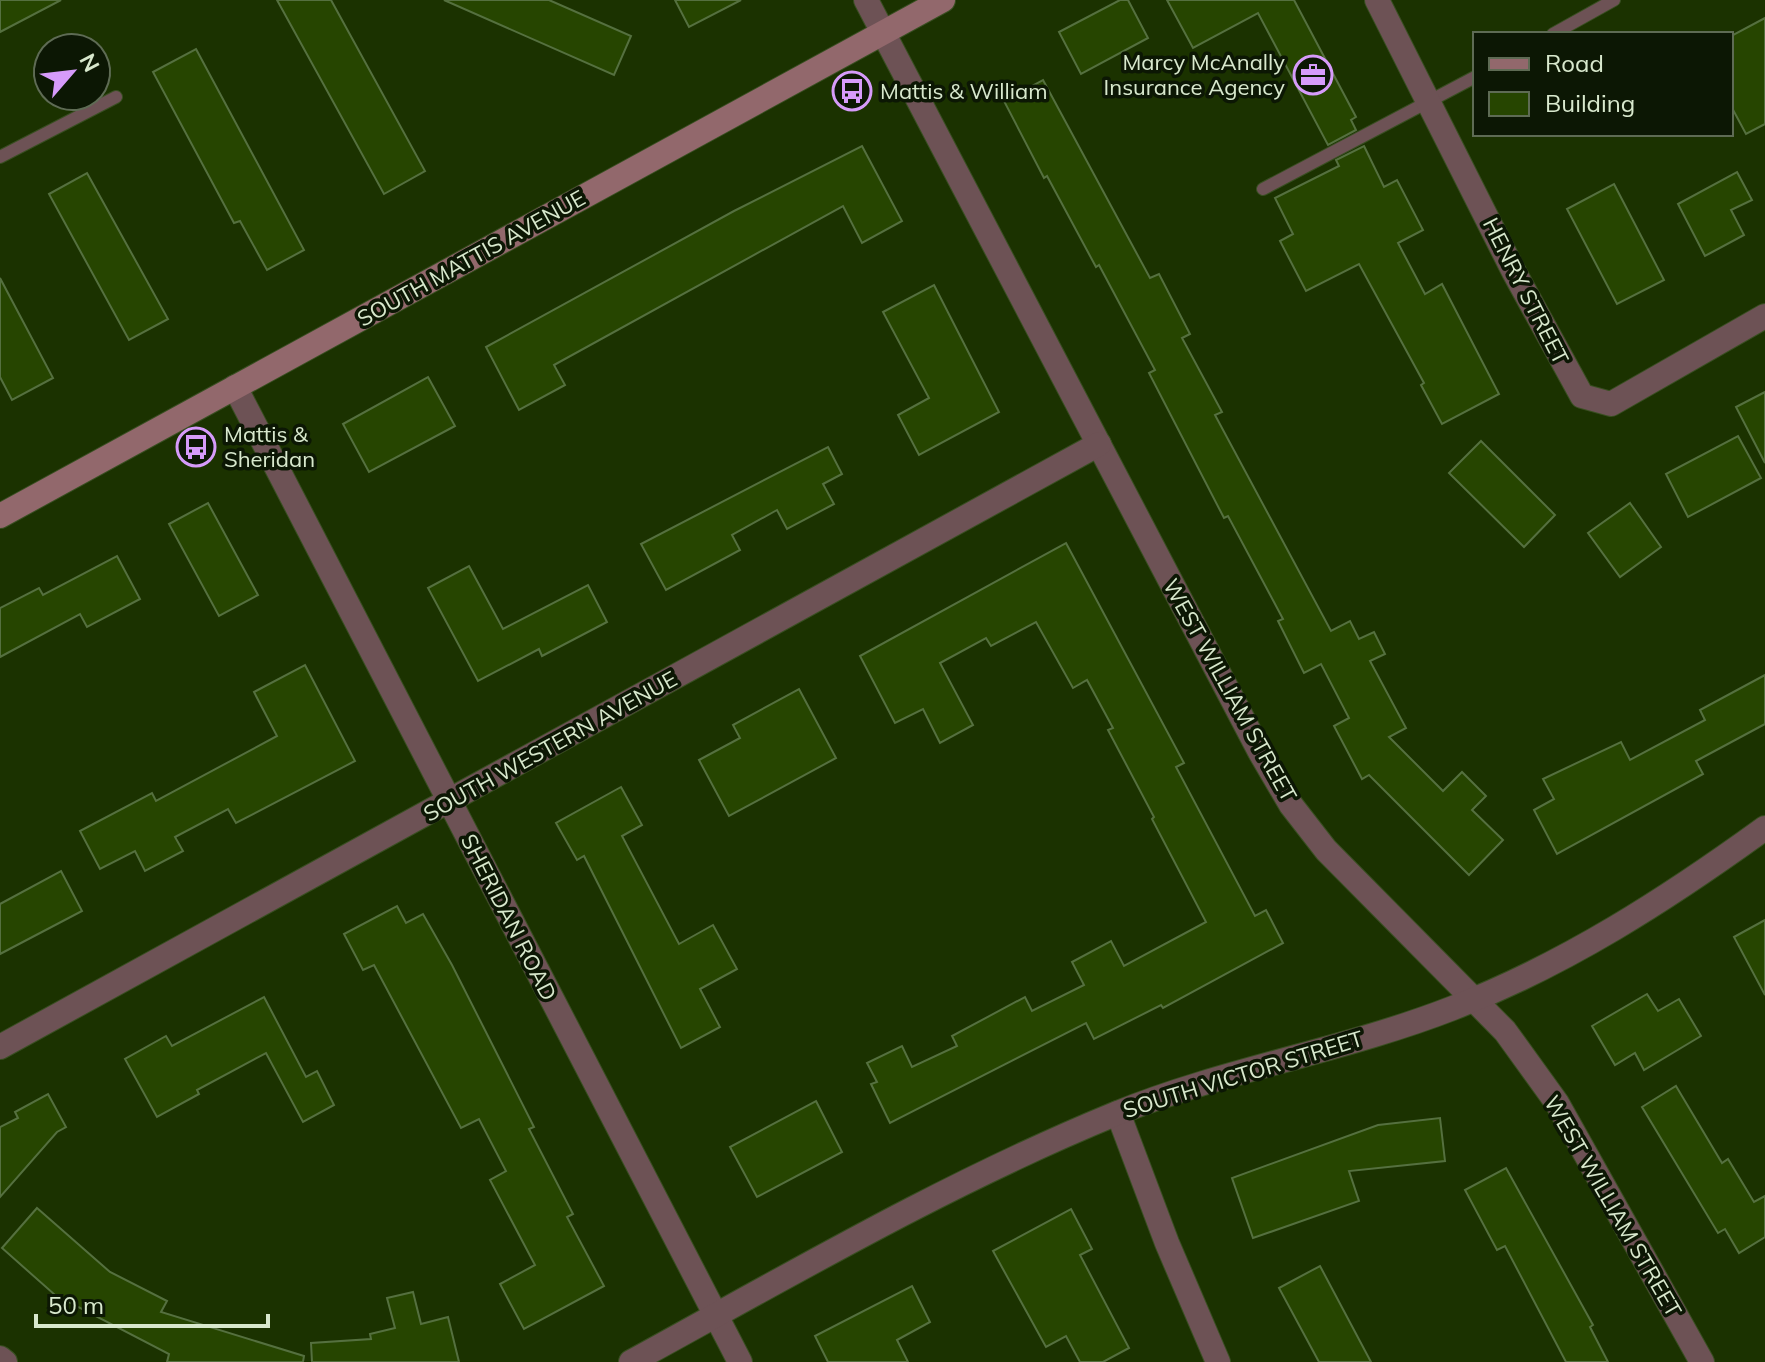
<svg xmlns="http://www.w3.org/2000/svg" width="1765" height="1362" font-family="Mulish,sans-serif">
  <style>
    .building { fill: #264500; stroke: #55703f; stroke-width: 2 }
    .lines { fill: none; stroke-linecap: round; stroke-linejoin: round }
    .lane-casing { stroke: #394f21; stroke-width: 14 }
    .street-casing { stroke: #394f21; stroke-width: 26 }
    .secondary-casing { stroke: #394f21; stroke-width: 26 }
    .lane { stroke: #6d5255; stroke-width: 12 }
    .street { stroke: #6d5255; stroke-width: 24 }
    .secondary { stroke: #92686c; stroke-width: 24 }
    .labels { text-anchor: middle; stroke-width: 7; stroke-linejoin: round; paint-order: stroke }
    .poi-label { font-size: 22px; fill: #d8e8cd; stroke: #0c1704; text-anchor: start }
    .street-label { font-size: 22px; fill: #d8e8cd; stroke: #0c1704 }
  </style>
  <rect width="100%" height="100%" fill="#1b3200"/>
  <g class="building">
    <polygon points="0,0 61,0 0,32"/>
    <polygon points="277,0 331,0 425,171 384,194"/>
    <polygon points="444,0 549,0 631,36 614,75"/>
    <polygon points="675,0 741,0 689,27"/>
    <polygon points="1120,0 1128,0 1148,38 1081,74 1059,32"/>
    <polygon points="1167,0 1294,0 1356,117 1351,120 1356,130 1328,145 1258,13 1193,48"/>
    <polygon points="1765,18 1765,124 1746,134 1731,106 1731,36"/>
    <polygon points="196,49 304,250 267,270 240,221 234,223 153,72"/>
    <polygon points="1043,80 1150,278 1159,274 1190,334 1182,338 1222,412 1215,415 1331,631 1350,621 1359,639 1374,632 1385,654 1370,661 1406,728 1389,737 1443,791 1462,772 1486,796 1472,810 1503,840 1469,875 1369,775 1362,779 1334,726 1349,718 1321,664 1304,673 1278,621 1283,619 1228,516 1224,518 1149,373 1155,370 1099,265 1096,267 1047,176 1044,178 1004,101"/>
    <polygon points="862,146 902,221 862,243 843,206 554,365 565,385 519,410 486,347 734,211"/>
    <polygon points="1364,146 1384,187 1397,180 1423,230 1398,243 1425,294 1442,284 1499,394 1442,424 1421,385 1424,383 1359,264 1306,291 1280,241 1293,234 1275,198 1339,166 1336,160"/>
    <polygon points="1737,172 1752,200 1731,210 1744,235 1705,256 1678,204"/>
    <polygon points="87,173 168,319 129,340 49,194"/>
    <polygon points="1614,184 1664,280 1617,304 1567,209"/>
    <polygon points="0,278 53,378 12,400 0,377"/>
    <polygon points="934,285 999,412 919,455 898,415 929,398 883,312"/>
    <polygon points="428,377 455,426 369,472 343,424"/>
    <polygon points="1765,392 1765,463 1736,407"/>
    <polygon points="1738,436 1761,478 1688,517 1666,474"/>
    <polygon points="1481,441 1555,515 1524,547 1449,473"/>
    <polygon points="828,447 842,474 823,484 834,504 787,529 777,510 732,535 740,550 666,590 641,544"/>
    <polygon points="208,503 258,595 219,616 169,524"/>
    <polygon points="1630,503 1661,547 1620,577 1588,533"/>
    <polygon points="1066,543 1184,763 1176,767 1255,916 1266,910 1283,943 1163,1008 1161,1005 1094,1039 1086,1023 890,1123 871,1084 877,1082 867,1063 902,1046 912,1067 957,1046 952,1036 1025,997 1032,1011 1084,985 1072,962 1111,941 1124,966 1206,922 1152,819 1154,817 1108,730 1113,728 1087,680 1073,688 1036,622 991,646 986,638 940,663 973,725 940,743 923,709 895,723 860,656"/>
    <polygon points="117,556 140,599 87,627 80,614 0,657 0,608 39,588 43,595"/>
    <polygon points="469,566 503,629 588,585 607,622 542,656 539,649 478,681 428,588"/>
    <polygon points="305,665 355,761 236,823 228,809 175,837 183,851 145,871 135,851 100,869 80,831 152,793 156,801 277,736 254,692"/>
    <polygon points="1765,675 1765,724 1696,761 1703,774 1557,854 1534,810 1554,799 1543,779 1621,742 1630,760 1705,720 1700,710"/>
    <polygon points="799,689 836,758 729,816 699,760 740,738 733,725"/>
    <polygon points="621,787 642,825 622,836 679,944 713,925 737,969 700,989 720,1027 681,1048 584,856 577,860 556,823"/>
    <polygon points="61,871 82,911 0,954 0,904"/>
    <polygon points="397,906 406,923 423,914 452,965 534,1127 529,1129 573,1214 567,1217 604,1286 524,1329 500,1284 535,1265 490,1180 506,1171 479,1119 461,1128 374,965 363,970 344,934"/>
    <polygon points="1765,920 1765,995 1734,937"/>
    <polygon points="1647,994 1658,1011 1679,999 1701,1036 1644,1070 1635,1053 1615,1065 1592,1026"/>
    <polygon points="264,997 306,1077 317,1071 334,1105 303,1122 266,1053 197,1090 199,1094 157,1117 125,1059 166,1036 172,1046"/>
    <polygon points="1676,1086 1722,1163 1728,1159 1754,1202 1765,1196 1765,1237 1739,1253 1725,1229 1718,1233 1642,1107"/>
    <polygon points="48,1094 66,1127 57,1132 0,1197 0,1127 18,1118 15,1112"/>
    <polygon points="816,1101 842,1152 757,1197 730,1147"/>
    <polygon points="1440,1118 1445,1161 1349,1171 1359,1201 1253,1238 1232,1178 1378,1125"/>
    <polygon points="1506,1168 1593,1325 1590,1327 1608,1362 1566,1362 1505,1246 1497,1250 1465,1190"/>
    <polygon points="37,1208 110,1272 167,1301 161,1312 304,1356 303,1362 167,1362 169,1354 55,1295 2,1248"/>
    <polygon points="1071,1209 1092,1249 1080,1255 1129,1348 1103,1362 1080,1362 1066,1336 1046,1347 993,1251"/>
    <polygon points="1320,1266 1371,1362 1319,1362 1279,1288"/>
    <polygon points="912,1286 930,1322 897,1340 908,1362 828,1362 815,1336"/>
    <polygon points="413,1292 421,1324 448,1317 459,1362 312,1362 311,1343 371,1339 370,1334 395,1328 387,1298"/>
  </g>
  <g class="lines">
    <defs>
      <g id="lane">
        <polyline points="1553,34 1614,0"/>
        <polyline points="0,157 116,97"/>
        <polyline points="1263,189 1475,77"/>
      </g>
      <g id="street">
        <polyline points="866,0 1260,752 1291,805 1326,850 1505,1031 1557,1103 1702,1362"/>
        <polyline points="1377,0 1514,272 1582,396 1611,404 1765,316"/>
        <polyline points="235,387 740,1362"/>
        <polyline points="0,1047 1099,444"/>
        <polyline points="1118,1113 1167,1243 1218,1362"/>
        <polyline points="0,1358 5,1362"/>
        <path d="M631,1362C790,1275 947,1183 1115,1114C1225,1069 1343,1051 1453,1008C1566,964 1667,899 1765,828"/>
      </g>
      <polyline id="secondary" points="0,516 943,0"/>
    </defs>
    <use href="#lane" class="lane-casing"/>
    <use href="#street" class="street-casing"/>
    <use href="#secondary" class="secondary-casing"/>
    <use href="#lane" class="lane"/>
    <use href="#street" class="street"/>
    <use href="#secondary" class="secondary"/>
  </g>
  <defs>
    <symbol id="office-ring" viewBox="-11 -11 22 22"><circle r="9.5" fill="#0c1704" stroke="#d69bfa" stroke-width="1.5"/><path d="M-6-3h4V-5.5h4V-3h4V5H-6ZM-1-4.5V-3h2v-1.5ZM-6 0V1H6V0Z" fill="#d69bfa"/></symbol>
    <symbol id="bus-ring" viewBox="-11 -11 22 22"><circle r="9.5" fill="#0c1704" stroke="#d69bfa" stroke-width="1.5"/><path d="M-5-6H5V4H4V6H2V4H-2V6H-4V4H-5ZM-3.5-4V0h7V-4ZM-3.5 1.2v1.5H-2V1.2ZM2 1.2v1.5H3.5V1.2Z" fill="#d69bfa"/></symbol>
  </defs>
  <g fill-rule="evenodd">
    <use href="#office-ring" x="1291" y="53" width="44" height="44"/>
    <use href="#bus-ring" x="830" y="69" width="44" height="44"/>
    <use href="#bus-ring" x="174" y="425" width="44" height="44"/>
  </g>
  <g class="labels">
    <g class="poi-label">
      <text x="1285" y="70" text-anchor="end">Marcy McAnally<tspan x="1285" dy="25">Insurance Agency</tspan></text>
      <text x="880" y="99">Mattis &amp; William</text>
      <text x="224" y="442">Mattis &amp;<tspan x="224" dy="25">Sheridan</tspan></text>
    </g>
    <g class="street-label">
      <text transform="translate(471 258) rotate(-29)" y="8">SOUTH MATTIS AVENUE</text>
      <text transform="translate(1526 291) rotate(63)" y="8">HENRY STREET</text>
      <text transform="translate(1230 690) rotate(61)" y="8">WEST WILLIAM STREET</text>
      <text transform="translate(550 746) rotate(-29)" y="8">SOUTH WESTERN AVENUE</text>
      <text transform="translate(509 917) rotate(63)" y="8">SHERIDAN ROAD</text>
      <text transform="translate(1243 1074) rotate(-17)" y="8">SOUTH VICTOR STREET</text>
      <text transform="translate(1613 1206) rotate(60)" y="8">WEST WILLIAM STREET</text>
    </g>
  </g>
  <rect x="1473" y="32" width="260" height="104" fill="#0c1704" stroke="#5e6b54" stroke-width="2"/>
  <rect x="1489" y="58" width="40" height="12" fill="#92686c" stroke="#5e6b54" stroke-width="2"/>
  <text x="1545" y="72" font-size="24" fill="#d8e8cd">Road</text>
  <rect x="1489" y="92" width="40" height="24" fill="#264500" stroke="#5e6b54" stroke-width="2"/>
  <text x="1545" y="112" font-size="24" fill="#d8e8cd">Building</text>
  <g transform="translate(72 72) rotate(62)"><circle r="38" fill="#0c1704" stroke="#5e6b54" stroke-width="2"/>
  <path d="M0-6L14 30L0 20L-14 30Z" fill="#d69bfa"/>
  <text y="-12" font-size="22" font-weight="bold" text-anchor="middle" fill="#d8e8cd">N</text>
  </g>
  <path d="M36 1314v12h232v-12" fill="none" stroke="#d8e8cd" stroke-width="4"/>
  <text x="48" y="1314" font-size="24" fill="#d8e8cd" stroke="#0c1704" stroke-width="6" paint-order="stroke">50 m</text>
</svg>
